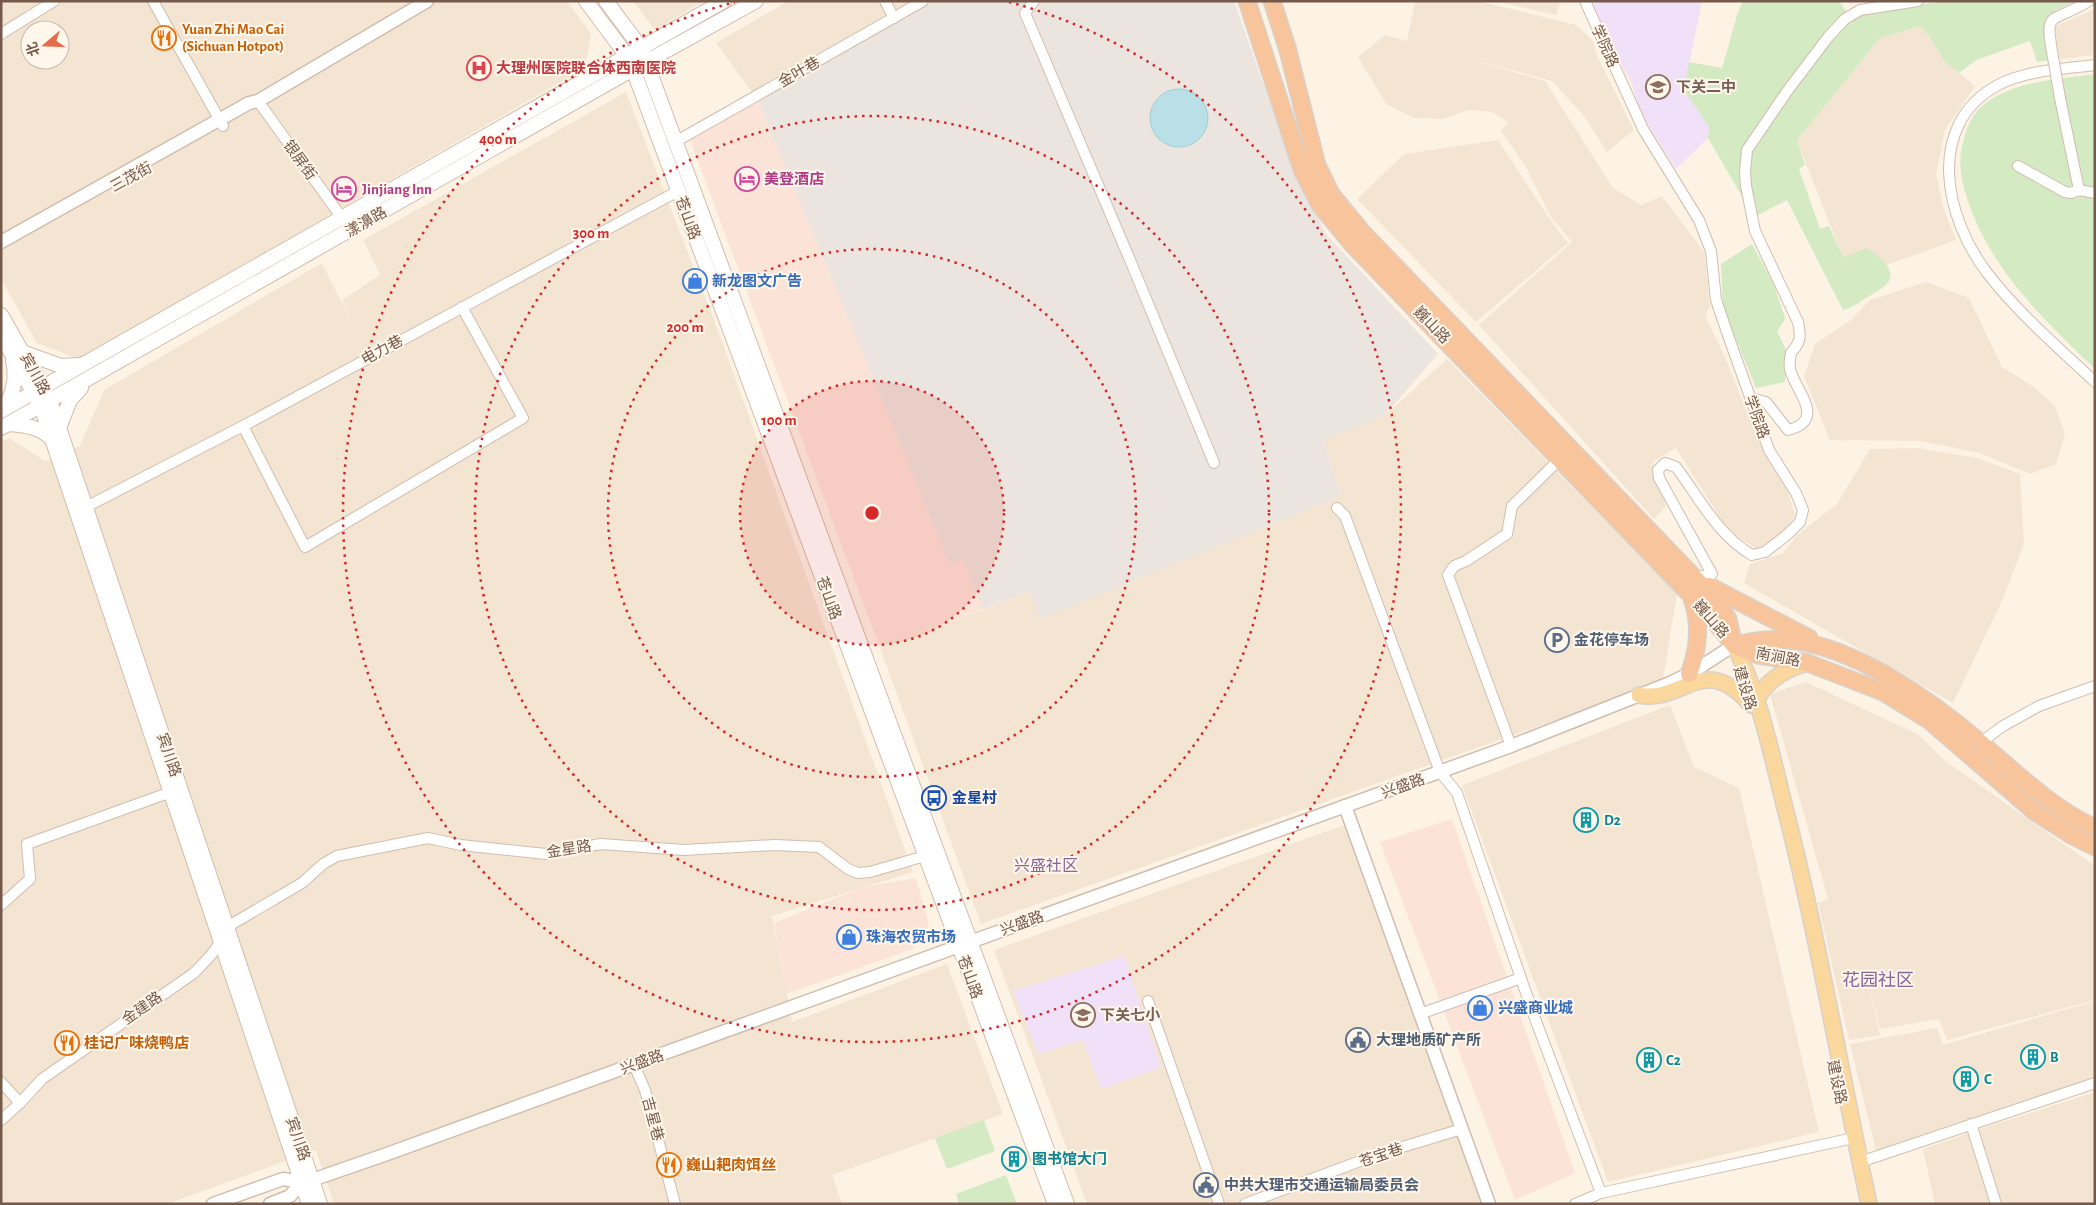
<svg xmlns="http://www.w3.org/2000/svg" width="2096" height="1205" font-family="'Alegreya Sans','Noto Sans SC',sans-serif">
  <style>
    .residential { fill: #f4e5d3; fill-rule: evenodd }
    .commercial { fill: #fce3d8 }
    .industrial { fill: #ece5df }
    .education { fill: #f0e1f8 }
    .green { fill: #d3eac3 }
    .water { fill: #b9e0e6; stroke: #9fcfd8 }
    .lines { fill: none; stroke-linecap: round; stroke-linejoin: round }
    .minor-casing { stroke: #d0bdae; stroke-width: 12 }
    .tertiary-casing { stroke: #d0bdae; stroke-width: 15 }
    .secondary-casing { stroke: #d3bcab; stroke-width: 16 }
    .primary-casing { stroke: #d8d1cc; stroke-width: 18 }
    .trunk-casing { stroke: #d8d1cc; stroke-width: 19 }
    .minor { stroke: #fff; stroke-width: 10 }
    .tertiary { stroke: #fff; stroke-width: 12 }
    .secondary { stroke: #fff; stroke-width: 14 }
    .primary { stroke: #fad79d; stroke-width: 15 }
    .trunk { stroke: #f8c49c; stroke-width: 16 }
    .minor-bridge-casing { stroke: #d0bdae; stroke-width: 12; stroke-linecap: butt }
    .minor-bridge { stroke: #fff; stroke-width: 10 }
    .ring { fill: none; stroke: #d62828; stroke-width: 2.5; stroke-dasharray: 2.5 5 }
    .labels { text-anchor: middle; stroke-width: 4; stroke-linejoin: round; paint-order: stroke }
    .food-label { font-size: 15px; font-weight: bold; fill: #c56008; stroke: #fff7eb; text-anchor: start }
    .street-label { font-size: 15px; fill: #75594a; stroke: #fff7eb }
    .health-label { font-size: 15px; font-weight: bold; fill: #be3a42; stroke: #fff7eb; text-anchor: start }
    .education-label { font-size: 15px; font-weight: bold; fill: #785e54; stroke: #fff7eb; text-anchor: start }
    .hotel-label { font-size: 15px; font-weight: bold; fill: #b23c85; stroke: #fff7eb; text-anchor: start }
    .shop-label { font-size: 15px; font-weight: bold; fill: #366cbe; stroke: #fff7eb; text-anchor: start }
    .service-label { font-size: 15px; font-weight: bold; fill: #4e5e75; stroke: #fff7eb; text-anchor: start }
    .transit-label { font-size: 15px; font-weight: bold; fill: #164399; stroke: #fff7eb; text-anchor: start }
    .culture-label { font-size: 15px; font-weight: bold; fill: #0d838f; stroke: #fff7eb; text-anchor: start }
    .neighbourhood-label { font-size: 16px; fill: #876598; stroke: #fff7eb }
    .quarter-label { font-size: 18px; fill: #876598; stroke: #fff7eb }
    .centre { fill: #d62828; stroke: #fff7eb; stroke-width: 2.5 }
    .ring-label { font-size: 15px; text-anchor: middle; font-weight: bold; fill: #d62828; stroke: #fff7eb; stroke-width: 4; stroke-linejoin: round; paint-order: stroke }
  </style>
  <rect width="100%" height="100%" fill="#fcf3e5"/>
  <g class="residential">
    <path d="M1,1H567L591,34L585,68L79,359L37,343L1,279ZM30,30H60V60H30Z"/>
    <polygon points="633,1 704,1 655,30"/>
    <polygon points="788,1 934,1 758,100 716,43"/>
    <polygon points="1415,1 1478,1 1576,25 1593,41 1597,56 1634,130 1607,152 1584,116 1552,81 1452,54 1545,81 1613,188 1641,205 1662,196 1704,252 1710,306 1705,316 1724,355 1758,439 1787,489 1795,516 1783,533 1759,550 1729,532 1676,448 1653,462 1666,506 1654,519 1479,325 1572,242 1551,217 1525,165 1501,131 1508,122 1492,112 1469,110 1442,119 1414,118 1386,104 1358,57 1385,35 1407,41"/>
    <polygon points="1495,1 1561,1 1556,15"/>
    <polygon points="2095,9 2095,55 2060,59 2054,27"/>
    <polygon points="1920,26 1930,37 1944,61 1975,86 1945,130 1936,174 1944,210 1956,240 1851,278 1797,140 1880,38"/>
    <polygon points="626,92 720,336 913,872 772,916 792,1022 947,964 1003,1114 832,1175 842,1204 334,1204 316,1150 167,1204 1,1204 1,442 9,438 45,461 80,446 104,390 322,263 350,319 342,300 380,275 363,240"/>
    <polygon points="1498,140 1549,218 1568,243 1476,322 1357,199 1404,154"/>
    <polygon points="1926,282 1969,298 2002,367 2035,388 2055,406 2065,434 2056,464 2030,474 1980,453 1920,441 1830,440 1804,376 1815,344 1851,320 1870,300"/>
    <polygon points="1447,359 1677,594 1663,679 1606,702 981,924 880,648 1029,592 1041,619 1341,496 1323,440 1384,416"/>
    <polygon points="1917,448 1977,458 2020,474 2024,544 2001,603 1953,703 1744,583 1750,564 1783,553 1797,535 1837,504 1870,449"/>
    <polygon points="1806,682 1919,735 1944,760 2095,866 2095,1000 1947,1040 1939,1019 1880,1029 1870,989 1880,1035 1849,1040 1818,903 1828,899 1770,694"/>
    <polygon points="1670,705 1694,767 1739,788 1819,1132 1608,1182 1462,785"/>
    <polygon points="1347,824 1484,1204 1087,1204 994,950"/>
    <polygon points="2095,1001 2095,1079 1876,1151 1850,1044 1937,1028 1943,1045"/>
    <polygon points="2095,1092 2095,1204 2002,1204 1977,1130"/>
    <polygon points="1969,1133 1992,1204 1935,1204 1923,1149"/>
  </g>
  <g class="commercial">
    <polygon points="758,100 950,564 963,560 983,609 880,648 690,140"/>
    <polygon points="1452,819 1575,1173 1515,1200 1380,842"/>
    <polygon points="916,878 929,925 913,949 786,994 774,923 863,887"/>
  </g>
  <polygon class="industrial" points="934,1 1234,1 1276,120 1325,233 1438,354 1384,416 1323,440 1341,496 1041,619 1029,592 983,609 963,560 950,565 758,100"/>
  <g class="education">
    <polygon points="1588,1 1702,1 1684,89 1709,127 1708,138 1676,169 1639,110 1632,84"/>
    <polygon points="1124,956 1161,1067 1101,1089 1083,1040 1038,1054 1013,991"/>
  </g>
  <g class="green">
    <path d="M1743,1H1839L1845,10L1855,17L1866,12L1947,1H2076L2056,10L2045,20L2050,60L2037,62L2030,41L1976,60L1959,73L1944,61L1930,37L1920,26L1880,38L1797,140L1805,165L1799,169L1820,229L1829,226L1843,257L1867,248C1876,254 1896,268 1889,281C1886,287 1876,291 1871,295C1861,301 1854,307 1843,310L1787,200L1754,217L1708,138L1709,127L1684,90L1689,62L1722,68L1738,12Z"/>
    <path d="M2095,74V369C2044,320 1993,272 1969,204C1962,183 1957,164 1963,142C1967,127 1973,112 1986,103C2015,81 2060,79 2095,74Z"/>
    <polygon points="1752,244 1774,285 1784,315 1785,319 1777,331 1787,352 1785,382 1756,388 1723,308 1721,264"/>
    <polygon points="984,1120 995,1151 947,1169 935,1138"/>
    <polygon points="1006,1175 1017,1204 959,1204 956,1194"/>
  </g>
  <circle class="water" cx="1179" cy="118" r="29"/>
  <g class="lines">
    <defs>
      <g id="minor">
        <polyline points="153,1 223,126"/>
        <polyline points="885,1 894,18"/>
        <polyline points="1034,1 1025,13 1130,260 1214,463"/>
        <path d="M1585,1L1643,129L1699,220L1711,251L1716,300L1730,341L1769,450L1796,493L1803,510L1800,522L1788,534L1765,552L1752,555C1719,537 1698,496 1676,467L1665,463L1658,470L1659,478L1712,574L1710,575L1693,577"/>
        <polyline points="1,34 54,1"/>
        <path d="M2054,63C2044,7 2048,26 2089,1"/>
        <path d="M2095,65C2063,69 2027,70 1998,85C1924,125 1945,219 1988,274C2019,314 2059,348 2095,382"/>
        <polyline points="2060,98 2079,190"/>
        <polyline points="258,101 342,218"/>
        <polyline points="675,142 923,1"/>
        <polyline points="2018,166 2065,192 2071,193 2079,190 2095,193"/>
        <path d="M1751,398L1766,402L1788,430C1828,420 1794,389 1790,369C1789,364 1790,358 1791,353C1801,342 1801,336 1798,322L1755,231L1746,186L1745,172L1747,150L1788,90L1829,36L1845,19L1860,10L1918,1"/>
        <polyline points="243,426 305,547 523,418 462,307"/>
        <polyline points="86,507 243,426 678,191"/>
        <polyline points="1337,508 1345,516 1440,772 1457,793 1534,1016 1601,1193 1849,1139"/>
        <polyline points="1980,743 2003,726 2039,706 2095,686"/>
        <polyline points="1511,746 1448,575 1454,566 1466,561 1507,534 1512,506 1560,459"/>
        <polyline points="1,905 30,879 27,844 171,792"/>
        <polyline points="1148,1001 1219,1204"/>
        <polyline points="1420,1014 1521,978"/>
        <polyline points="634,1065 645,1090 675,1204"/>
        <polyline points="1,1082 20,1103"/>
        <path d="M1,1120L20,1103L42,1079L194,973C209,958 219,948 227,927L302,883L323,864L337,856L428,838L461,845L546,854L601,844L684,850L775,845L819,847L848,869L858,873L870,872L925,856"/>
        <polyline points="1971,1124 1996,1204"/>
        <polyline points="1860,1162 2095,1083"/>
        <polyline points="1245,1204 1379,1154 1462,1129"/>
        <polyline points="1575,1204 1603,1192"/>
      </g>
      <g id="tertiary">
        <polyline points="1,242 249,103 258,101 427,1"/>
        <polyline points="1345,806 1489,1204"/>
        <polyline points="970,942 1511,746 1670,683 1691,673 1734,645"/>
        <polyline points="213,1204 283,1179 302,1182 312,1180 387,1154 959,946"/>
        <polyline points="270,1204 290,1196 302,1182"/>
      </g>
      <g id="secondary">
        <polyline points="586,1 627,56 633,69 1055,1204"/>
        <polyline points="606,1 641,48 1067,1204"/>
        <polyline points="1,315 50,401 320,1204"/>
        <polyline points="1,335 41,406 309,1204"/>
        <polyline points="22,352 61,366 80,365"/>
        <path d="M4,409C13,395 17,378 13,361"/>
        <polyline points="1,411 724,1"/>
        <path d="M8,424C25,425 41,427 53,440"/>
        <polyline points="1,428 633,69 756,1"/>
        <polyline points="59,428 70,400 81,388"/>
      </g>
      <g id="primary">
        <path d="M1734,645C1760,696 1770,749 1784,804C1818,935 1840,1071 1869,1204"/>
        <path d="M1639,695C1684,704 1703,650 1751,705"/>
        <path d="M1757,699C1768,679 1787,668 1808,663"/>
      </g>
      <g id="trunk">
        <polyline points="1247,1 1302,170 1320,205 1352,244 1703,608 1734,645"/>
        <polyline points="1272,1 1287,47 1317,165 1331,194 1363,233 1714,598 1728,619 1733,641"/>
        <polyline points="1709,586 1809,638"/>
        <polyline points="1734,645 1758,655 1808,663 1883,692 1930,721 2035,812 2071,835 2095,847"/>
        <path d="M1734,645C1751,642 1768,638 1787,640C1854,645 1933,702 1982,744C2018,775 2052,808 2095,828"/>
        <path d="M1689,674C1699,648 1701,624 1692,599"/>
      </g>
    </defs>
    <use href="#minor" class="minor-casing"/>
    <use href="#tertiary" class="tertiary-casing"/>
    <use href="#secondary" class="secondary-casing"/>
    <use href="#primary" class="primary-casing"/>
    <use href="#trunk" class="trunk-casing"/>
    <use href="#minor" class="minor"/>
    <use href="#tertiary" class="tertiary"/>
    <use href="#secondary" class="secondary"/>
    <use href="#primary" class="primary"/>
    <use href="#trunk" class="trunk"/>
    <defs>
      <polyline id="minor-bridge" points="2054,63 2060,98"/>
    </defs>
    <use href="#minor-bridge" class="minor-bridge-casing"/>
    <use href="#minor-bridge" class="minor-bridge"/>
  </g>
  <circle cx="872" cy="513" r="132" fill="#d62828" fill-opacity=".12"/>
  <g class="ring">
    <circle cx="872" cy="513" r="132"/>
    <circle cx="872" cy="513" r="264"/>
    <circle cx="872" cy="513" r="397"/>
    <path d="M1009 2A529 529 0 1 1 735 2"/>
  </g>
  <defs>
    <symbol id="restaurant-ring" viewBox="-11 -11 22 22"><circle r="9.5" fill="#fff7eb" stroke="#e8710a" stroke-width="1.5"/><path d="M-5-6h1v4h1v-4h1v4h1v-4h1v5L-1.5 .5V6h-2V.5L-5-1ZM5-6V6H3V1.5H1.5Q1.5-4 5-6Z" fill="#e8710a"/></symbol>
    <symbol id="hospital-ring" viewBox="-11 -11 22 22"><circle r="9.5" fill="#fff7eb" stroke="#e0444e" stroke-width="1.5"/><path d="M-5-5h3v3.5h4V-5h3V5h-3V1.5h-4V5h-3Z" fill="#e0444e"/></symbol>
    <symbol id="school-ring" viewBox="-11 -11 22 22"><circle r="9.5" fill="#fff7eb" stroke="#8d6e63" stroke-width="1.5"/><path d="M0-5L7-2L0 1L-7-2ZM-4 1L0 2.5L4 1V4Q0 6-4 4Z" fill="#8d6e63"/></symbol>
    <symbol id="hotel-ring" viewBox="-11 -11 22 22"><circle r="9.5" fill="#fff7eb" stroke="#d1479c" stroke-width="1.5"/><path d="M-6-4.5h1.5V1H6V5H4.5V3h-9V5H-6ZM-4 0a1.8 1.8 0 1 1 3.6 0ZM.5 0V-2.5h3Q6-2.5 6 0Z" fill="#d1479c"/></symbol>
    <symbol id="shop-ring" viewBox="-11 -11 22 22"><circle r="9.5" fill="#fff7eb" stroke="#3f7fe0" stroke-width="1.5"/><path d="M-5-2.5h2.3a2.7 3.5 0 0 1 5.4 0H5L5.5 6h-11ZM-1.5-2.5h3a1.5 2.3 0 0 0-3 0Z" fill="#3f7fe0"/></symbol>
    <symbol id="parking-ring" viewBox="-11 -11 22 22"><circle r="9.5" fill="#fff7eb" stroke="#5c6f8a" stroke-width="1.5"/><path d="M-3.5-5.5H1a3.5 3.5 0 0 1 0 7H-1V5.5H-3.5ZM-1-3.4V-.6H.8a1.4 1.4 0 0 0 0-2.8Z" fill="#5c6f8a"/></symbol>
    <symbol id="bus-ring" viewBox="-11 -11 22 22"><circle r="9.5" fill="#fff7eb" stroke="#1a4fb4" stroke-width="1.5"/><path d="M-5-6H5V4H4V6H2V4H-2V6H-4V4H-5ZM-3.5-4V0h7V-4ZM-3.5 1.2v1.5H-2V1.2ZM2 1.2v1.5H3.5V1.2Z" fill="#1a4fb4"/></symbol>
    <symbol id="building-ring" viewBox="-11 -11 22 22"><circle r="9.5" fill="#fff7eb" stroke="#0f9aa8" stroke-width="1.5"/><path d="M-4-6H4V6H1V3H-1V6H-4ZM-2.5-4.3h1.7v1.8h-1.7ZM.8-4.3h1.7v1.8H.8ZM-2.5-1h1.7V.8h-1.7ZM.8-1h1.7V.8H.8Z" fill="#0f9aa8"/></symbol>
    <symbol id="civic-ring" viewBox="-11 -11 22 22"><circle r="9.5" fill="#fff7eb" stroke="#5c6f8a" stroke-width="1.5"/><path d="M-.6-6.5H3V-4.5H.6V-3L4-1V1h2V6H-6V1h2V-1L-.6-3ZM-1.2 2.5V6h2.4V2.5Z" fill="#5c6f8a"/></symbol>
  </defs>
  <g fill-rule="evenodd">
    <use href="#restaurant-ring" x="150" y="24" width="28" height="28"/>
    <use href="#hospital-ring" x="465" y="54" width="28" height="28"/>
    <use href="#school-ring" x="1644" y="73" width="28" height="28"/>
    <use href="#hotel-ring" x="733" y="165" width="28" height="28"/>
    <use href="#hotel-ring" x="330" y="175" width="28" height="28"/>
    <use href="#shop-ring" x="681" y="267" width="28" height="28"/>
    <use href="#parking-ring" x="1543" y="626" width="28" height="28"/>
    <use href="#bus-ring" x="920" y="784" width="28" height="28"/>
    <use href="#building-ring" x="1572" y="806" width="28" height="28"/>
    <use href="#shop-ring" x="835" y="923" width="28" height="28"/>
    <use href="#shop-ring" x="1466" y="994" width="28" height="28"/>
    <use href="#school-ring" x="1069" y="1001" width="28" height="28"/>
    <use href="#civic-ring" x="1344" y="1026" width="28" height="28"/>
    <use href="#restaurant-ring" x="53" y="1029" width="28" height="28"/>
    <use href="#building-ring" x="2019" y="1043" width="28" height="28"/>
    <use href="#building-ring" x="1635" y="1046" width="28" height="28"/>
    <use href="#building-ring" x="1952" y="1065" width="28" height="28"/>
    <use href="#building-ring" x="1000" y="1145" width="28" height="28"/>
    <use href="#restaurant-ring" x="655" y="1151" width="28" height="28"/>
    <use href="#civic-ring" x="1192" y="1171" width="28" height="28"/>
  </g>
  <g class="labels">
    <g class="food-label">
      <text x="182" y="34">Yuan Zhi Mao Cai<tspan x="182" dy="17">(Sichuan Hotpot)</tspan></text>
      <text x="84" y="1048">桂记广味烧鸭店</text>
      <text x="686" y="1170">巍山耙肉饵丝</text>
    </g>
    <g class="street-label">
      <text transform="translate(1605 46) rotate(66)" y="5">学院路</text>
      <text transform="translate(799 72) rotate(-30)" y="5">金叶巷</text>
      <text transform="translate(300 160) rotate(54)" y="5">银屏街</text>
      <text transform="translate(131 177) rotate(-29)" y="5">三茂街</text>
      <text transform="translate(688 218) rotate(70)" y="5">苍山路</text>
      <text transform="translate(366 222) rotate(-30)" y="5">漾濞路</text>
      <text transform="translate(1432 325) rotate(46)" y="5">巍山路</text>
      <text transform="translate(382 350) rotate(-29)" y="5">电力巷</text>
      <text transform="translate(35 374) rotate(61)" y="5">宾川路</text>
      <text transform="translate(1757 417) rotate(70)" y="5">学院路</text>
      <text transform="translate(829 598) rotate(70)" y="5">苍山路</text>
      <text transform="translate(1711 619) rotate(49)" y="5">巍山路</text>
      <text transform="translate(1778 657) rotate(11)" y="5">南涧路</text>
      <text transform="translate(1745 688) rotate(73)" y="5">建设路</text>
      <text transform="translate(169 755) rotate(71)" y="5">宾川路</text>
      <text transform="translate(1403 786) rotate(-20)" y="5">兴盛路</text>
      <text transform="translate(569 849) rotate(-9)" y="5">金星路</text>
      <text transform="translate(1022 923) rotate(-20)" y="5">兴盛路</text>
      <text transform="translate(970 977) rotate(70)" y="5">苍山路</text>
      <text transform="translate(142 1008) rotate(-35)" y="5">金建路</text>
      <text transform="translate(642 1062) rotate(-20)" y="5">兴盛路</text>
      <text transform="translate(1837 1082) rotate(78)" y="5">建设路</text>
      <text transform="translate(653 1119) rotate(75)" y="5">吉星巷</text>
      <text transform="translate(298 1139) rotate(71)" y="5">宾川路</text>
      <text transform="translate(1381 1155) rotate(-19)" y="5">苍宝巷</text>
    </g>
    <g class="health-label">
      <text x="496" y="73">大理州医院联合体西南医院</text>
    </g>
    <g class="education-label">
      <text x="1676" y="92">下关二中</text>
      <text x="1100" y="1020">下关七小</text>
    </g>
    <g class="hotel-label">
      <text x="764" y="184">美登酒店</text>
      <text x="362" y="194">Jinjiang Inn</text>
    </g>
    <g class="shop-label">
      <text x="712" y="286">新龙图文广告</text>
      <text x="866" y="942">珠海农贸市场</text>
      <text x="1498" y="1013">兴盛商业城</text>
    </g>
    <g class="service-label">
      <text x="1574" y="645">金花停车场</text>
      <text x="1376" y="1045">大理地质矿产所</text>
      <text x="1224" y="1190">中共大理市交通运输局委员会</text>
    </g>
    <g class="transit-label">
      <text x="952" y="803">金星村</text>
    </g>
    <g class="culture-label">
      <text x="1604" y="825">D2</text>
      <text x="2050" y="1062">B</text>
      <text x="1666" y="1065">C2</text>
      <text x="1984" y="1084">C</text>
      <text x="1032" y="1164">图书馆大门</text>
    </g>
    <g class="neighbourhood-label">
      <text x="1046" y="871">兴盛社区</text>
    </g>
    <g class="quarter-label">
      <text x="1878" y="986">花园社区</text>
    </g>
  </g>
  <circle cx="872" cy="513" r="8" class="centre"/>
  <g class="ring-label">
    <text x="498" y="144">400 m</text>
    <text x="591" y="238">300 m</text>
    <text x="685" y="332">200 m</text>
    <text x="779" y="425">100 m</text>
  </g>
  <rect width="2096" height="1205" fill="none" stroke="#75594a" stroke-width="5"/>
  <g transform="translate(45 45) rotate(251)"><circle r="24" fill="#fff7eb" stroke="#c8b8ab"/>
  <path d="M0-4L9 19L0 12L-9 19Z" fill="#e66b4a"/>
  <text y="-8" font-size="14" font-weight="bold" text-anchor="middle" fill="#75594a">北</text>
  </g>
</svg>
